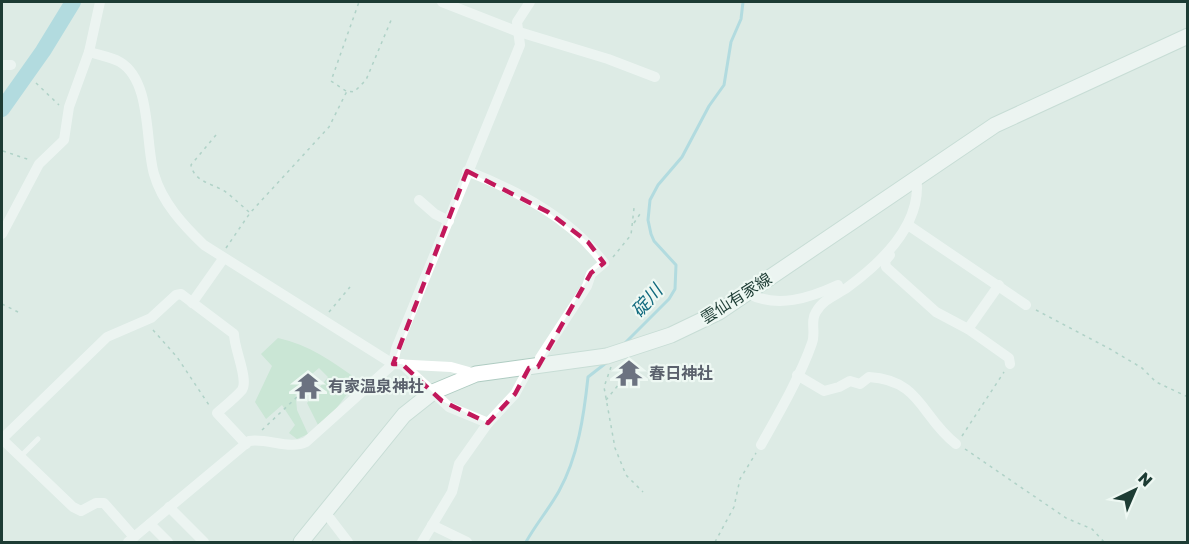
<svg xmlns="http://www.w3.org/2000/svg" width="1189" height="544" font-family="'Golos Text','Noto Sans JP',sans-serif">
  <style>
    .green { fill: #b3dfc0 }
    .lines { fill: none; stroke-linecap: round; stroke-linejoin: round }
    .stream { stroke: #7ec8d8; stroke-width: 3 }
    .river { stroke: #7ec8d8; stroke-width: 16 }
    .secondary-casing { stroke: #afccc2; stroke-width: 17 }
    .path { stroke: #7ab3a2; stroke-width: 1.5; stroke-dasharray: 3 4.5; stroke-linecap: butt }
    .lane { stroke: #fff; stroke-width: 5 }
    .street { stroke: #fff; stroke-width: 10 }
    .secondary { stroke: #fff; stroke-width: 15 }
    .marked { fill: none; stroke: #c2185b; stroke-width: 4.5; stroke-dasharray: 12 8; stroke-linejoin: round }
    .labels { text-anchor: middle; stroke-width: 4.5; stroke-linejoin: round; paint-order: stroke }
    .street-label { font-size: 16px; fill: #1d3c34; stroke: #eef8f3 }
    .worship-label { font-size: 16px; font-weight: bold; fill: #5b616d; stroke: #eef8f3; text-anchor: start }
    .water-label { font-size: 18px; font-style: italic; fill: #116a7e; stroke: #eef8f3 }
  </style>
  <rect width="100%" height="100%" fill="#ddebe5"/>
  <path class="green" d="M278,338C309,345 332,361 358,380L335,410L318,425L307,403L328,377L319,368L295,388L297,410L308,434L297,439L289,433L295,425L282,405L266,419L255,402L272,366L261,354Z"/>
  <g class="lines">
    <g class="stream">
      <polyline points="625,343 669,299 675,289 676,265 654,241 651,234 648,220 650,200 658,185 682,157 709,106 724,85 731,42 741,19 743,2"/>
      <path d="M526,542C536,524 549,509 559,491C578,457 584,415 588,377L606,363"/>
    </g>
    <polyline class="river" points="2,109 43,51 73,2"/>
    <defs>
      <polyline id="secondary" points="301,542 404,415 433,392 476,374 607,356 671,335 719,312 995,125 1188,36"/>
    </defs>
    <use href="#secondary" class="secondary-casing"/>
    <g class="path">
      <polyline points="36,83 59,105"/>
      <polyline points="346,91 331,81 359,2"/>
      <path d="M216,135L191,165C194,183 216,184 227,193C235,199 242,206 249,212"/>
      <polyline points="3,151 30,160"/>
      <polyline points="634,223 640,214"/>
      <polyline points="226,248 250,213 329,127 347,91 354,92 366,80 392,18"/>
      <polyline points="613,257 631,235 634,208"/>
      <polyline points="2,304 18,312"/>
      <polyline points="1036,310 1110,349 1142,368 1156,382 1188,397"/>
      <polyline points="329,312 350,287"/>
      <polyline points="153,330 177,357 209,405"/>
      <polyline points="611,367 604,387 615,448 626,475 643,492"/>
      <polyline points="606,400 624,378"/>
      <polyline points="262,430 298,396"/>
      <polyline points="962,436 1004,372"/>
      <polyline points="965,449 1066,518 1092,529 1104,542"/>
      <polyline points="715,542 734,507 740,479 756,453"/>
    </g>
    <polyline class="lane" points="20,457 38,439"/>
    <g class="street">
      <polyline points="442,2 516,31 608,59 655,77"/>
      <path d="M89,52C99,55 111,57 120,62C152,81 145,143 154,174C162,202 183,225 204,245L393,364L451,367L476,374"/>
      <polyline points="2,65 11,65"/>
      <path d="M467,171C518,191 571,218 604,263L591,274L587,286L540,358L538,367"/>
      <polyline points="419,200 435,214 449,221"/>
      <polyline points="908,225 1026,305"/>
      <polyline points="2,234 39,164 64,140 69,107 89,52 100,2"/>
      <polyline points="890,255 885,261 886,267 936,312 968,329 1009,358 1010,364"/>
      <path d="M747,293C777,309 810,298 838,285"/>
      <polyline points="192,303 223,259"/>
      <polyline points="968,329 999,285"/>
      <polyline points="402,364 449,407 488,423"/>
      <path d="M797,375L824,391L839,387L850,381L860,384L869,377C921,380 921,417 956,444"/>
      <path d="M2,439L107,337L151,318L176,295L181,294L234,334C234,349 249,379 242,390C235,398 225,406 217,413L246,444"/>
      <polyline points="2,439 73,507 81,511 96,503 104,503 134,537"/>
      <path d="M761,445C778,415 801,375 812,343C816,333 810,321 816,312C823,299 837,295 848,287C882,262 924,223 916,176"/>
      <polyline points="169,507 204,542"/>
      <polyline points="325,512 348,542"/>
      <polyline points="150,524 168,542"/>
      <polyline points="432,525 467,542"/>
      <path d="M128,542L249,441C268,438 290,450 306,442L393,364L396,349L520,45L517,22L530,2"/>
      <polyline points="422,542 452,492 459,464 488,423 515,394 529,368"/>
    </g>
    <use href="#secondary" class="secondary"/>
  </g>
  <path d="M0 0H1189V544H0ZM467,171L548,212L588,242L604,263L591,273L538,367L529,368L515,394L488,423L442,401L402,364H393Z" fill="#ddebe5" fill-opacity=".55" fill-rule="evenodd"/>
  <path class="marked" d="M467,171L548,212L588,242L604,263L591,273L538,367L529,368L515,394L488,423L442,401L402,364H393Z"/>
  <defs>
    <symbol id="temple-bare" viewBox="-9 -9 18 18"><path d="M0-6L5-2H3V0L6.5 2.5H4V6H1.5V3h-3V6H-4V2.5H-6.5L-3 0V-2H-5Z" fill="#6b7280" stroke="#eef8f3" stroke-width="2.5" paint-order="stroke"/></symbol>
  </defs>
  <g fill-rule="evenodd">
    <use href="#temple-bare" x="610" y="354" width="38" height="38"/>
    <use href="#temple-bare" x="289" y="367" width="38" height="38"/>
  </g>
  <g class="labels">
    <g class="street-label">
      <text transform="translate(736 298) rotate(-32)" y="6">雲仙有家線</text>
    </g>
    <g class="worship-label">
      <text x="649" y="379">春日神社</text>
      <text x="328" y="392">有家温泉神社</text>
    </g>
    <g class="water-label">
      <text transform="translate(647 301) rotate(-49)" y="6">碇川</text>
    </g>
  </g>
  <rect width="1189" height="544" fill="none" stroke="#1d3c34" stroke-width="6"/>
  <g transform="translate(1135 490) rotate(44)" stroke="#eef8f3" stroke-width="4.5" paint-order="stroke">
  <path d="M0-4.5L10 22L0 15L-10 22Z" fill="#1d3c34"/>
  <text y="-9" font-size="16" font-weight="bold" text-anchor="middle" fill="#1d3c34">N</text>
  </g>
</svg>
